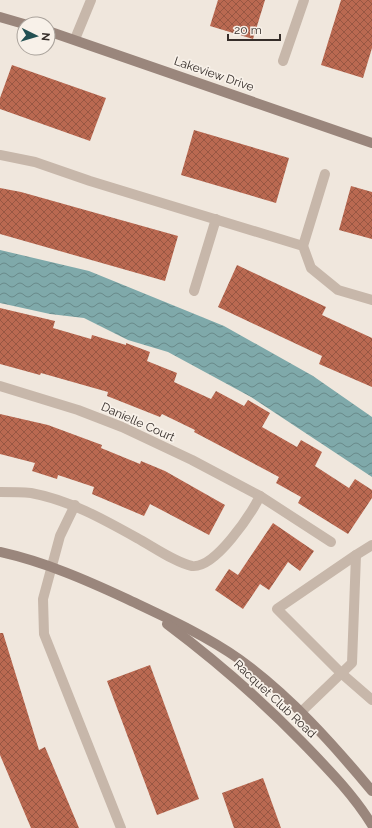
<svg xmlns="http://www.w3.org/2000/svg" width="372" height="828" font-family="Raleway,sans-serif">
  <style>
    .water { fill: url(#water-waves) }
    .building { fill: url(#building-cross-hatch) }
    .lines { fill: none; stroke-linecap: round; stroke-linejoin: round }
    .lane { stroke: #c7b7aa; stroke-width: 10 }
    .street { stroke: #c7b7aa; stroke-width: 10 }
    .secondary { stroke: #9a867c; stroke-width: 10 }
    .labels { text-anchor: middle; stroke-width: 3.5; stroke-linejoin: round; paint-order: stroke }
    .street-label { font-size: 12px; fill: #352d29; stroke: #f8f1e9 }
  </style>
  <defs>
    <pattern id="water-waves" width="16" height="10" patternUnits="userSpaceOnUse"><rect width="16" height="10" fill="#7fa9aa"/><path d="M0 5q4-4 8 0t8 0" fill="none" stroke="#698a8a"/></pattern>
    <pattern id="building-cross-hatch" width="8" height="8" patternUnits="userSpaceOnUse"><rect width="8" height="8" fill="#ba6951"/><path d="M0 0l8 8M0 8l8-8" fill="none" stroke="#985743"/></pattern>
  </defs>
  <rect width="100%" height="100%" fill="#f0e7dd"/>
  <polygon class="water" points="0,250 89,271 224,326 313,376 372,417 372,477 251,397 168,352 128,340 84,318 50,314 0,303"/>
  <g class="building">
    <polygon points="218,0 265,0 253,39 210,26"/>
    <polygon points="341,0 372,0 372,48 363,78 321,65"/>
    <polygon points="12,65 106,98 90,141 0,109 0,98"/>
    <polygon points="194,130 289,158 276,203 181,175"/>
    <polygon points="351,186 372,192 372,239 339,230"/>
    <polygon points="0,188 21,192 178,236 165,281 0,234"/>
    <polygon points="237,265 326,307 322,315 372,338 372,387 319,364 322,356 218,307"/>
    <polygon points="0,308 55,321 53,328 91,339 92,335 126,345 126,343 150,352 147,361 177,373 174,382 211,399 216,391 244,406 248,400 270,413 262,427 297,447 301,440 322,452 315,466 349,488 355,479 372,490 372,498 348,534 298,503 301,497 276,483 279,477 194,432 195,430 162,414 160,417 107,396 108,392 41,373 40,375 0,364"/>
    <polygon points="0,414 48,425 102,445 101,448 140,464 141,461 165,471 225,505 209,535 150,504 144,516 92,494 94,487 58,475 57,479 32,471 35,463 0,454"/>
    <polygon points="273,523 314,551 300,571 288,562 269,590 260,584 243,609 215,590 229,569 238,575"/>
    <polygon points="0,633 3,633 39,750 45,747 79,828 31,828 0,755"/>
    <polygon points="150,665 199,799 157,815 107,681"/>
    <polygon points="263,778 281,828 234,828 222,793"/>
  </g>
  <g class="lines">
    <g class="lane">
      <polyline points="75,39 91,0"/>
      <polyline points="283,61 304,0"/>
      <polyline points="0,155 35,162 90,181 303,246 311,268 338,290 372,300"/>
      <polyline points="303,246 325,174"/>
      <polyline points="194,291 216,219"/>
      <polyline points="356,555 277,609 341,673 372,700"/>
      <polyline points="301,712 352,663 356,555 372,545"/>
    </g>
    <g class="street">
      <path d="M0,386L78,410L122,427L192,460L260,496C251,514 215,569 192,566C176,563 152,546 137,538C103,519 69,500 31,493C21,492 10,492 0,492"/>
      <polyline points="260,496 331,542"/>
      <polyline points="75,505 60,536 43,599 44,634 121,828"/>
    </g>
    <g class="secondary">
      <polyline points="0,17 24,24"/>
      <polyline points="48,31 372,143"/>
      <path d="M0,552C45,562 86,580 127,599C165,617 205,635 239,659C290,696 332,743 372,791"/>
      <path d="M167,624C215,660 260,699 302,742C327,768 353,794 372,825"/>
    </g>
  </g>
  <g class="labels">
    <g class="street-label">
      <text transform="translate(214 74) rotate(19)" y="4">Lakeview Drive</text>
      <text transform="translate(138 422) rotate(24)" y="4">Danielle Court</text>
      <text transform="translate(275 699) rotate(43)" y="4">Racquet Club Road</text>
    </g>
  </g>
  <g transform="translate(36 36) rotate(95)"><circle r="19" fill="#f8f1e9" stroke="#aaa39c"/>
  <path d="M0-3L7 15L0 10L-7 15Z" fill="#235052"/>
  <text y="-6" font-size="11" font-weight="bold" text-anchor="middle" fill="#352d29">N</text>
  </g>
  <path d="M228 34v6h52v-6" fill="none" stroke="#352d29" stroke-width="2"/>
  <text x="234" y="34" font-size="12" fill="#352d29" stroke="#f8f1e9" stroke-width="3" paint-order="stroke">20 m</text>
</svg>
